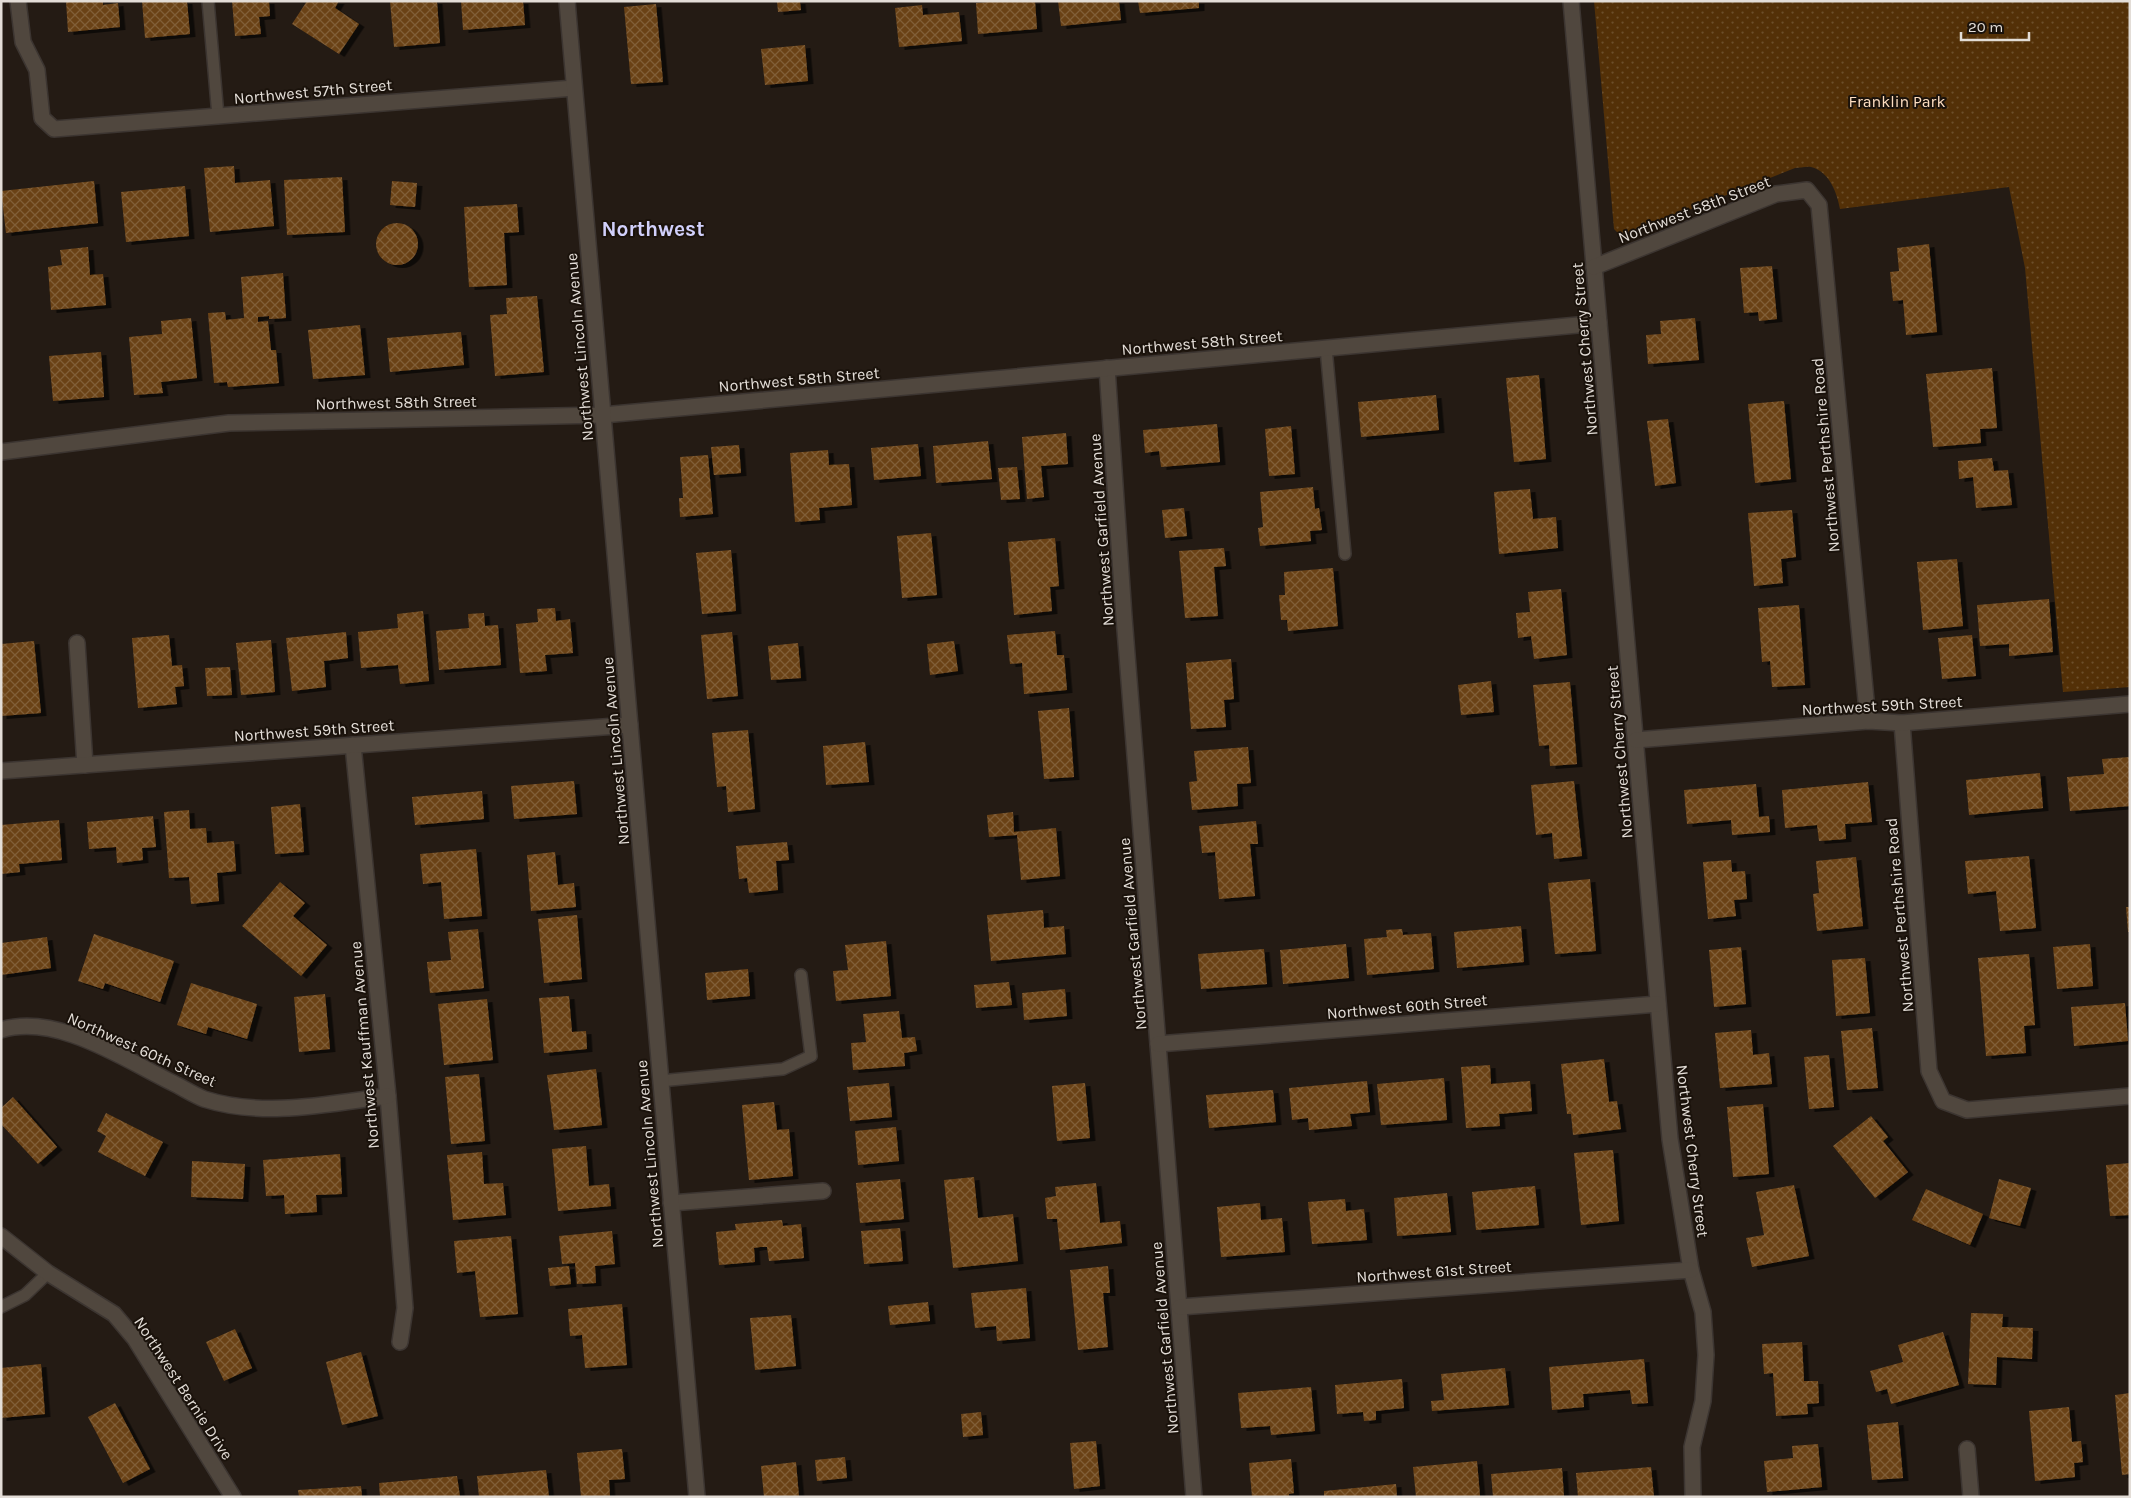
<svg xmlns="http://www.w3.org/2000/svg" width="2131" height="1498" font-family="Karla,sans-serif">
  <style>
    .park { fill: url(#park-dots) }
    .building { fill: url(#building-cross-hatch); filter: url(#shadow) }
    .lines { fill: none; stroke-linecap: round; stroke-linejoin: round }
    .service-casing { stroke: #3c3531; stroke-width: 14 }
    .minor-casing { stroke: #3c3531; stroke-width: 18 }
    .tertiary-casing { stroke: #3c3531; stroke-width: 18 }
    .service { stroke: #50473e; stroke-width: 11 }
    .minor { stroke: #50473e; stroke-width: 15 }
    .tertiary { stroke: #50473e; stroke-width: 15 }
    .labels { text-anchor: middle; stroke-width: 4; stroke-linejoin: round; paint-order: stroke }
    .street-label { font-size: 16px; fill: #e3ddd7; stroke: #1a120b }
    .park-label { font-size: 16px; fill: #fedec1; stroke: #1a120b }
    .district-label { font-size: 21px; font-weight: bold; fill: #d1d0fb; stroke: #1a120b }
  </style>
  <defs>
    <pattern id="park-dots" width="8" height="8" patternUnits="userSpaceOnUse" patternTransform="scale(1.25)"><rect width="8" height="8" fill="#533007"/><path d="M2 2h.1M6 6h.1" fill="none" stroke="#6c4e2a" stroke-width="1.8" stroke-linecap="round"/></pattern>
    <pattern id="building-cross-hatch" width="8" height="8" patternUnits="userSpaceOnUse" patternTransform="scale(1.25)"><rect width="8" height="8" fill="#6b4317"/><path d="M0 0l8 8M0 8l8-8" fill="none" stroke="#805e38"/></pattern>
    <filter id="shadow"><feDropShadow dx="5.5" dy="3" stdDeviation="0" flood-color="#0009"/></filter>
  </defs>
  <rect width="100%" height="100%" fill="#241b14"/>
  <path class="park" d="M1594,1H2130V687L2063,692L2025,268L2009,187L1840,209C1837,193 1830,172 1811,167C1807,166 1799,168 1795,168L1625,235L1619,234L1614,229Z"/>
  <g class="building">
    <polygon points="66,1 103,1 103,5 118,3 120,27 68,32"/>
    <polygon points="142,1 187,1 190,34 145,38"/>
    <polygon points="232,1 269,1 270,16 259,17 261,34 235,36"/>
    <polygon points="307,1 339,1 335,8 359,24 339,54 292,24"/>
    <polygon points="390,1 437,1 440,43 394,47"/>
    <polygon points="461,1 523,1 525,25 463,30"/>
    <polygon points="777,1 800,1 801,10 778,12"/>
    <polygon points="1000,1 1035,1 1037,29 978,34 976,3"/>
    <polygon points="1058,1 1119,1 1121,20 1061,26"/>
    <polygon points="1138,1 1199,1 1199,8 1140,13"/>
    <polygon points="656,4 663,82 631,84 624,7"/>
    <polygon points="922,5 923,15 959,12 962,41 899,47 895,8"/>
    <polygon points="805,45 808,81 765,85 761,49"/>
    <polygon points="234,166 235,183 270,180 274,226 210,232 204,168"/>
    <polygon points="342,177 345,232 287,235 284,180"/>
    <polygon points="94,181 98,223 6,233 1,191"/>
    <polygon points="392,181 417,183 415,207 390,205"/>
    <polygon points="185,186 189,236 126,242 121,192"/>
    <polygon points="517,204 519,232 504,233 507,285 469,287 464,207"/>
    <circle cx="397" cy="244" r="21"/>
    <polygon points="1929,244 1937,332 1906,335 1903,300 1893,301 1890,272 1899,271 1897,248"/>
    <polygon points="88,247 90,275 103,274 106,305 51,310 48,267 62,265 60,250"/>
    <polygon points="1772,266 1777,319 1759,321 1758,312 1744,313 1740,268"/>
    <polygon points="283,273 286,318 269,319 269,316 258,317 258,322 268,321 271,350 276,350 279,383 228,387 227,382 214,383 208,313 225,312 226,320 244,318 241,277"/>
    <polygon points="537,296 544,372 495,376 490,315 507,314 506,298"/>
    <polygon points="191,318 197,378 161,382 163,393 134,395 129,337 162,334 161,321"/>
    <polygon points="1695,318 1699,360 1648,364 1646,335 1661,334 1660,321"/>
    <polygon points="360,325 365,375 313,379 308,330"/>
    <polygon points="461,332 464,365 390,372 387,338"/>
    <polygon points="101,352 104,397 53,401 49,356"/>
    <polygon points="1992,368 1997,428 1980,429 1981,443 1933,447 1926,374"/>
    <polygon points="1539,375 1546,459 1514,462 1506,378"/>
    <polygon points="1436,395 1439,430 1361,437 1358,402"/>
    <polygon points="1784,401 1791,479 1755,483 1748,404"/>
    <polygon points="1668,419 1676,483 1655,486 1647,421"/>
    <polygon points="1217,424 1220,462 1161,467 1159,451 1145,453 1143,430"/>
    <polygon points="1291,426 1295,474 1269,476 1265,429"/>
    <polygon points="1066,433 1068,464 1041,466 1044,497 1027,499 1022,437"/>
    <polygon points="988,441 992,479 936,483 933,446"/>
    <polygon points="918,444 921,476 874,480 871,448"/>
    <polygon points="739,445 741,473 714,475 711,447"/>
    <polygon points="828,450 829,465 849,464 852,505 819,508 820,520 795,522 790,453"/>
    <polygon points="708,455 713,514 680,517 679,498 683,498 680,457"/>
    <polygon points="1992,458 1994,471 2008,470 2012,505 1976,508 1973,477 1959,479 1958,461"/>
    <polygon points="1017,467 1020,499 1001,500 998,468"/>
    <polygon points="1313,487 1315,509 1319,508 1322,530 1310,531 1311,541 1260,546 1258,528 1263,527 1260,492"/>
    <polygon points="1530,489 1533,519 1556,517 1558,548 1499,554 1494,492"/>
    <polygon points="1184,508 1187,536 1165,538 1162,510"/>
    <polygon points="1792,510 1796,557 1781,559 1783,583 1754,586 1748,513"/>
    <polygon points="931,533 937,595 902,598 897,536"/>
    <polygon points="1055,538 1059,586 1050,587 1052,611 1014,615 1008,542"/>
    <polygon points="1224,548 1226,566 1214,567 1218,616 1185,618 1179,551"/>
    <polygon points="731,550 736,611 702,614 696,553"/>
    <polygon points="1957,559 1963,626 1923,630 1917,562"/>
    <polygon points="1333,568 1338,626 1288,631 1287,620 1281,620 1279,595 1285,595 1284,572"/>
    <polygon points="1561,589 1567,655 1534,659 1531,636 1518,638 1516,613 1530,612 1528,592"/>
    <polygon points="2049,599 2053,652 2009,656 2009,644 1980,646 1977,605"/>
    <polygon points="1799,605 1805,685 1772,687 1770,661 1762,662 1758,608"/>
    <polygon points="555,608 556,621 570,619 573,653 545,655 547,671 520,673 516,624 538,622 537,609"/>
    <polygon points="423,611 429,681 400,684 398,665 361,668 358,632 398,628 397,614"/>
    <polygon points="484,613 485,626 498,625 501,665 439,670 436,631 469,628 468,614"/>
    <polygon points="1055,631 1057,655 1064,655 1067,690 1024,694 1022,663 1010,664 1007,635"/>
    <polygon points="346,632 348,658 324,661 326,687 292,691 286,638"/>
    <polygon points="732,632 738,696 707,699 701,635"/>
    <polygon points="169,635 172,666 182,665 184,686 175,687 177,704 138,708 132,638"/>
    <polygon points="1972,635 1976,676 1942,679 1938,638"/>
    <polygon points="271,640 275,692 241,695 236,643"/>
    <polygon points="34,641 41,713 1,716 1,644"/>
    <polygon points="954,641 958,671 930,675 927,644"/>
    <polygon points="798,643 801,678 771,680 768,646"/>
    <polygon points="1231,659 1234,699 1224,700 1226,727 1191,729 1186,663"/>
    <polygon points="230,667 232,695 207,696 205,668"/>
    <polygon points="1491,681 1494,712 1461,715 1458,685"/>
    <polygon points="1570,682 1577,764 1550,766 1549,745 1539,746 1533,685"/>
    <polygon points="1069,708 1074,777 1044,779 1038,711"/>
    <polygon points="748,730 755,809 728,812 726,786 717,787 712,733"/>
    <polygon points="865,742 869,782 826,785 823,746"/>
    <polygon points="1248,747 1251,783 1237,784 1238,806 1192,810 1189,782 1197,781 1194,751"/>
    <polygon points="2130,757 2130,806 2070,811 2067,777 2104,774 2102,759"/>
    <polygon points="2040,773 2043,808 1969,815 1966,780"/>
    <polygon points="574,781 577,814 514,819 511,786"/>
    <polygon points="1574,781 1582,856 1554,859 1552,833 1536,835 1531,785"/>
    <polygon points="1868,782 1872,822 1845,824 1846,839 1819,841 1817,825 1785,828 1782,790"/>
    <polygon points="1756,784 1759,817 1769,816 1770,832 1732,835 1731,820 1687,824 1684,790"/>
    <polygon points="482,791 484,819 415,825 412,797"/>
    <polygon points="300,804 304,852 275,854 271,807"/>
    <polygon points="189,810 190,829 206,828 207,843 234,841 236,871 217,873 219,901 191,904 189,877 169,878 164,812"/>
    <polygon points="1013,812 1014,832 1056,828 1060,876 1021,880 1017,835 989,837 987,815"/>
    <polygon points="153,816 156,847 142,848 143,860 117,863 116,847 89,849 87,822"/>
    <polygon points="59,820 62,860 19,864 20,872 1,874 1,825"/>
    <polygon points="1256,821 1258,844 1250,844 1255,896 1219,899 1215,852 1202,853 1199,826"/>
    <polygon points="787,842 789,860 776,861 778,890 749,893 747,878 739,879 736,846"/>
    <polygon points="476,849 482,916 444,919 441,882 423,884 420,854"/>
    <polygon points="555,852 558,885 574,883 576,907 531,911 527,855"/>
    <polygon points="2029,856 2036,928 2000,931 1996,891 1968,894 1965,861"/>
    <polygon points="1856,857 1863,926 1817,931 1813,894 1819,893 1816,861"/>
    <polygon points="1731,860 1732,872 1745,871 1747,899 1734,900 1736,916 1708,919 1703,862"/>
    <polygon points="1590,879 1596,951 1555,954 1548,883"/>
    <polygon points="280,882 305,903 293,916 327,945 301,976 242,926"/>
    <polygon points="2126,907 2130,907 2130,932 2128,932"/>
    <polygon points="1043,910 1044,928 1064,926 1066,954 991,961 987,915"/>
    <polygon points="577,915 582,979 544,983 538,919"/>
    <polygon points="1521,926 1524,962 1457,968 1454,932"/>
    <polygon points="478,929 484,988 430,993 427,962 451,960 448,932"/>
    <polygon points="1402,929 1403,935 1431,933 1434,969 1367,975 1364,939 1387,937 1386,930"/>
    <polygon points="94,934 174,961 160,1002 105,983 103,989 78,981"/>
    <polygon points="47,937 51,968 1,975 1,943"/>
    <polygon points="886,941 891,996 836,1001 833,971 848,970 845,945"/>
    <polygon points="1346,944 1349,978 1283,984 1280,950"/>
    <polygon points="2090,944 2093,986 2057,989 2053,947"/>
    <polygon points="1741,947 1746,1004 1714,1007 1709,950"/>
    <polygon points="1264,949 1267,984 1201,989 1198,954"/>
    <polygon points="2029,954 2035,1025 2024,1026 2026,1053 1986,1056 1978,958"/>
    <polygon points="1865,958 1870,1013 1836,1016 1832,960"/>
    <polygon points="748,969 750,996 707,1000 705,973"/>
    <polygon points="1009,982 1012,1005 976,1008 974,985"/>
    <polygon points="191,983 257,1004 247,1039 208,1027 206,1034 177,1025"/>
    <polygon points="1065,989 1067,1016 1024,1020 1022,993"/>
    <polygon points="325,994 330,1049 299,1052 294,997"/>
    <polygon points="569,996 572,1032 586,1031 587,1049 544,1053 539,998"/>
    <polygon points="487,999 493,1060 444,1065 438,1004"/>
    <polygon points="2125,1003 2128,1041 2074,1046 2071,1007"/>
    <polygon points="899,1011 902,1038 915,1037 917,1051 904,1053 905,1066 853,1070 851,1043 866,1042 863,1014"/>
    <polygon points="1872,1028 1878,1088 1847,1090 1841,1031"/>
    <polygon points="1751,1030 1753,1055 1769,1053 1772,1084 1720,1088 1715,1033"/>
    <polygon points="1829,1055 1834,1107 1809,1109 1804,1057"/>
    <polygon points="1604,1059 1609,1102 1617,1101 1621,1129 1573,1135 1571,1114 1567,1114 1561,1064"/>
    <polygon points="1490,1065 1491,1084 1530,1081 1532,1111 1499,1114 1500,1126 1466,1128 1461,1067"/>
    <polygon points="596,1069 602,1125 554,1130 547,1075"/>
    <polygon points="479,1074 485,1141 451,1144 445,1077"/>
    <polygon points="1444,1078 1447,1120 1381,1125 1377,1084"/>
    <polygon points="1367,1081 1370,1112 1350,1114 1352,1126 1309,1130 1308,1118 1292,1120 1289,1088"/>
    <polygon points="889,1083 892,1117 850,1121 847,1087"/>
    <polygon points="1085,1083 1090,1138 1057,1141 1052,1086"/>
    <polygon points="1273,1090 1276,1122 1209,1128 1206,1095"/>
    <polygon points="13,1097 57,1147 38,1164 1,1124 1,1108"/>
    <polygon points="774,1102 777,1130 789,1129 793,1176 749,1180 742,1105"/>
    <polygon points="1763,1104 1769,1174 1733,1177 1727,1107"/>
    <polygon points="106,1113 163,1142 145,1176 98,1152 106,1136 97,1131"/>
    <polygon points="1871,1116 1888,1137 1883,1141 1908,1172 1875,1198 1833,1146"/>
    <polygon points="896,1127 899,1161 858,1165 855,1131"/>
    <polygon points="586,1146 589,1186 609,1184 611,1206 558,1211 552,1149"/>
    <polygon points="1613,1150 1619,1221 1581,1225 1574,1153"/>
    <polygon points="482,1152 484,1184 503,1183 506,1215 453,1220 447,1155"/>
    <polygon points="340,1154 342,1194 316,1195 317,1212 285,1214 284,1195 266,1196 263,1160"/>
    <polygon points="192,1161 245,1164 243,1199 191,1197"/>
    <polygon points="2130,1163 2130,1215 2110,1216 2106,1165"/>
    <polygon points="974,1177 978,1218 1013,1214 1018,1261 953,1268 944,1180"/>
    <polygon points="900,1179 904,1219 860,1223 856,1183"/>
    <polygon points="1999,1179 2031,1188 2020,1226 1989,1218"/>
    <polygon points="1096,1183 1100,1223 1120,1221 1122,1243 1060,1250 1057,1219 1047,1219 1045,1198 1056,1196 1055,1187"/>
    <polygon points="1794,1185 1809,1256 1752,1267 1746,1238 1764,1235 1756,1192"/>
    <polygon points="1535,1186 1539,1225 1476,1230 1472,1192"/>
    <polygon points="1926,1189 1983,1214 1970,1245 1912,1220"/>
    <polygon points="1447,1193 1451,1232 1397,1236 1394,1198"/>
    <polygon points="1345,1199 1346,1211 1364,1209 1367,1240 1312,1244 1308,1202"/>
    <polygon points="1260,1203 1261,1220 1282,1218 1285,1252 1221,1257 1217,1207"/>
    <polygon points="782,1220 783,1226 801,1224 804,1258 769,1261 767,1247 760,1247 754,1248 755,1262 719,1265 716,1232 736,1230 735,1224"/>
    <polygon points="900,1228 903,1261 864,1264 861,1231"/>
    <polygon points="612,1231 615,1264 595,1266 596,1283 577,1284 575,1263 562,1264 559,1236"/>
    <polygon points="511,1236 518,1314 480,1317 475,1271 457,1273 454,1241"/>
    <polygon points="569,1266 571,1284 550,1286 548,1268"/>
    <polygon points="1108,1266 1110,1293 1103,1293 1108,1347 1078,1350 1070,1270"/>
    <polygon points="1026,1288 1030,1338 997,1341 996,1326 975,1328 971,1293"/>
    <polygon points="928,1302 930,1321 890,1325 888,1306"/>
    <polygon points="622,1304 627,1365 585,1368 582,1335 570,1336 568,1309"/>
    <polygon points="1971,1313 2003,1314 2002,1327 2033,1328 2032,1359 1997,1357 1996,1385 1968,1384"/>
    <polygon points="791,1315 796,1366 755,1370 750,1318"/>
    <polygon points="235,1329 252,1368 224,1381 206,1342"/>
    <polygon points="1943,1332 1959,1385 1891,1404 1887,1389 1876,1392 1870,1371 1903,1362 1898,1345"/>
    <polygon points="1802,1342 1804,1381 1818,1381 1819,1403 1807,1404 1808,1414 1776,1416 1773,1373 1764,1374 1762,1344"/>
    <polygon points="361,1352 378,1416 342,1425 326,1362"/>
    <polygon points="1644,1359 1648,1403 1632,1404 1630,1390 1583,1394 1584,1407 1552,1410 1549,1367"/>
    <polygon points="41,1364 45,1414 1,1418 1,1368"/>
    <polygon points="1505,1368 1509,1405 1432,1411 1431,1401 1444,1400 1441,1374"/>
    <polygon points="1402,1379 1404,1408 1376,1411 1376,1420 1364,1421 1363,1412 1337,1414 1335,1385"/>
    <polygon points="1311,1387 1315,1431 1271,1435 1270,1426 1241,1428 1238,1393"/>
    <polygon points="2130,1393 2130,1474 2122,1475 2115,1395"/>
    <polygon points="115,1403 150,1469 123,1483 88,1417"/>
    <polygon points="2069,1407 2072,1442 2081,1441 2083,1462 2074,1463 2075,1477 2035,1481 2029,1411"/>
    <polygon points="981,1412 983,1435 963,1437 961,1414"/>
    <polygon points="1898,1422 1903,1478 1872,1480 1867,1425"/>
    <polygon points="1096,1441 1100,1486 1074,1489 1070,1443"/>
    <polygon points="1818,1444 1822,1487 1767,1492 1764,1461 1793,1458 1792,1446"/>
    <polygon points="622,1449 625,1479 609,1480 610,1497 581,1497 577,1453"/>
    <polygon points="845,1457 847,1478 817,1481 815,1460"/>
    <polygon points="1291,1459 1294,1493 1289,1494 1289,1497 1252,1497 1249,1463"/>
    <polygon points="1477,1461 1480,1496 1416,1497 1413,1467"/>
    <polygon points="796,1462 799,1497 764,1497 761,1466"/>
    <polygon points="1651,1467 1654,1497 1578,1497 1576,1473"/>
    <polygon points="1562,1468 1564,1497 1493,1497 1491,1474"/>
    <polygon points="546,1470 549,1497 479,1497 477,1476"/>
    <polygon points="457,1476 460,1497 380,1497 379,1483"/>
    <polygon points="1396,1484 1397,1497 1324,1497 1324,1491"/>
    <polygon points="361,1486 362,1497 299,1497 298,1490"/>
  </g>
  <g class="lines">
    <defs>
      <g id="service">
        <polyline points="208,1 218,116"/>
        <polyline points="1326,348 1345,554"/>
        <polyline points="660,1081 783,1069 811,1056 801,975"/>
        <polyline points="1,1307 25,1295 48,1273"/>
      </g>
      <g id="minor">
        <polyline points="18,1 23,42 37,70 42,118 54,129 574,88"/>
        <polyline points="1571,1 1670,1139 1691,1270 1703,1312 1706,1355 1703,1401 1692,1447 1693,1497"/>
        <polyline points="1594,267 1776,194 1807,190 1819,205 1868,721"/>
        <polyline points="1107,368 1124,617 1194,1497"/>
        <polyline points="1,452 229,423 603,415 1599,323"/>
        <polyline points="77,643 85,765"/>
        <polyline points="1902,723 1929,1071 1943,1101 1967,1110 2130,1096"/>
        <polyline points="1636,740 1868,721 1902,723 2130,704"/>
        <polyline points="353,745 388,1096 405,1308 400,1342"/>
        <polyline points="1,771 630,725"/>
        <path d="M1,1030C57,1013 124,1059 173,1083C183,1088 194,1095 204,1099C264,1118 327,1104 388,1096"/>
        <polyline points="1158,1044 1658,1004"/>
        <polyline points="671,1203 823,1191"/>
        <polyline points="1,1236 48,1273 114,1314 135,1339 233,1497"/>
        <polyline points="1180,1307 1691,1270"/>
        <polyline points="1967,1449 1971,1497"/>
      </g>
      <polyline id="tertiary" points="567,1 697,1497"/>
    </defs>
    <use href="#service" class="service-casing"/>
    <use href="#minor" class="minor-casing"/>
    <use href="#tertiary" class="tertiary-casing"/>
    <use href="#service" class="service"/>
    <use href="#minor" class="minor"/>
    <use href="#tertiary" class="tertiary"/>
  </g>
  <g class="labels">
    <g class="street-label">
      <text transform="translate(313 91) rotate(-5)" y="6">Northwest 57th Street</text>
      <text transform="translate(1694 209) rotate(-21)" y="6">Northwest 58th Street</text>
      <text transform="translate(1202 342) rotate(-5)" y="6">Northwest 58th Street</text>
      <text transform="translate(579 347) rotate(-95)" y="6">Northwest Lincoln Avenue</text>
      <text transform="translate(1584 349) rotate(-95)" y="6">Northwest Cherry Street</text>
      <text transform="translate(799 379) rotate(-5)" y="6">Northwest 58th Street</text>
      <text transform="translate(396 402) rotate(-1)" y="6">Northwest 58th Street</text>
      <text transform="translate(1825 455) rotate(-95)" y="6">Northwest Perthshire Road</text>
      <text transform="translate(1101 530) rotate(-94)" y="6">Northwest Garfield Avenue</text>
      <text transform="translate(1882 705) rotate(-3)" y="6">Northwest 59th Street</text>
      <text transform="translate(314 730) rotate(-4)" y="6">Northwest 59th Street</text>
      <text transform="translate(615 751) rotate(-95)" y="6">Northwest Lincoln Avenue</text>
      <text transform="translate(1619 752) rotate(-95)" y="6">Northwest Cherry Street</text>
      <text transform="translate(1899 915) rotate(-95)" y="6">Northwest Perthshire Road</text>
      <text transform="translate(1132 934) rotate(-95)" y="6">Northwest Garfield Avenue</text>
      <text transform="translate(1407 1006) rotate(-5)" y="6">Northwest 60th Street</text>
      <text transform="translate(364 1045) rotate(-95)" y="6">Northwest Kauffman Avenue</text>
      <text transform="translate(142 1049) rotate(24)" y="6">Northwest 60th Street</text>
      <text transform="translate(1693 1151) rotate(83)" y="6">Northwest Cherry Street</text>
      <text transform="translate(649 1154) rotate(-95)" y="6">Northwest Lincoln Avenue</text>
      <text transform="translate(1434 1271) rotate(-4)" y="6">Northwest 61st Street</text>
      <text transform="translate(1164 1338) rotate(-95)" y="6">Northwest Garfield Avenue</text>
      <text transform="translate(184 1388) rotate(57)" y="6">Northwest Bernie Drive</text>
    </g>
    <g class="park-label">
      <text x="1897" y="107">Franklin Park</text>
    </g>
    <g class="district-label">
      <text x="653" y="236">Northwest</text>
    </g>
  </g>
  <rect width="2131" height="1498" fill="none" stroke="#e3ddd7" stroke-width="5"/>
  <path d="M1961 32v8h68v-8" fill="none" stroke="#e3ddd7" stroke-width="2.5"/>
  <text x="1968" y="32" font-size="15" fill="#e3ddd7" stroke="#1a120b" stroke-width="4" paint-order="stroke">20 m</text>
</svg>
